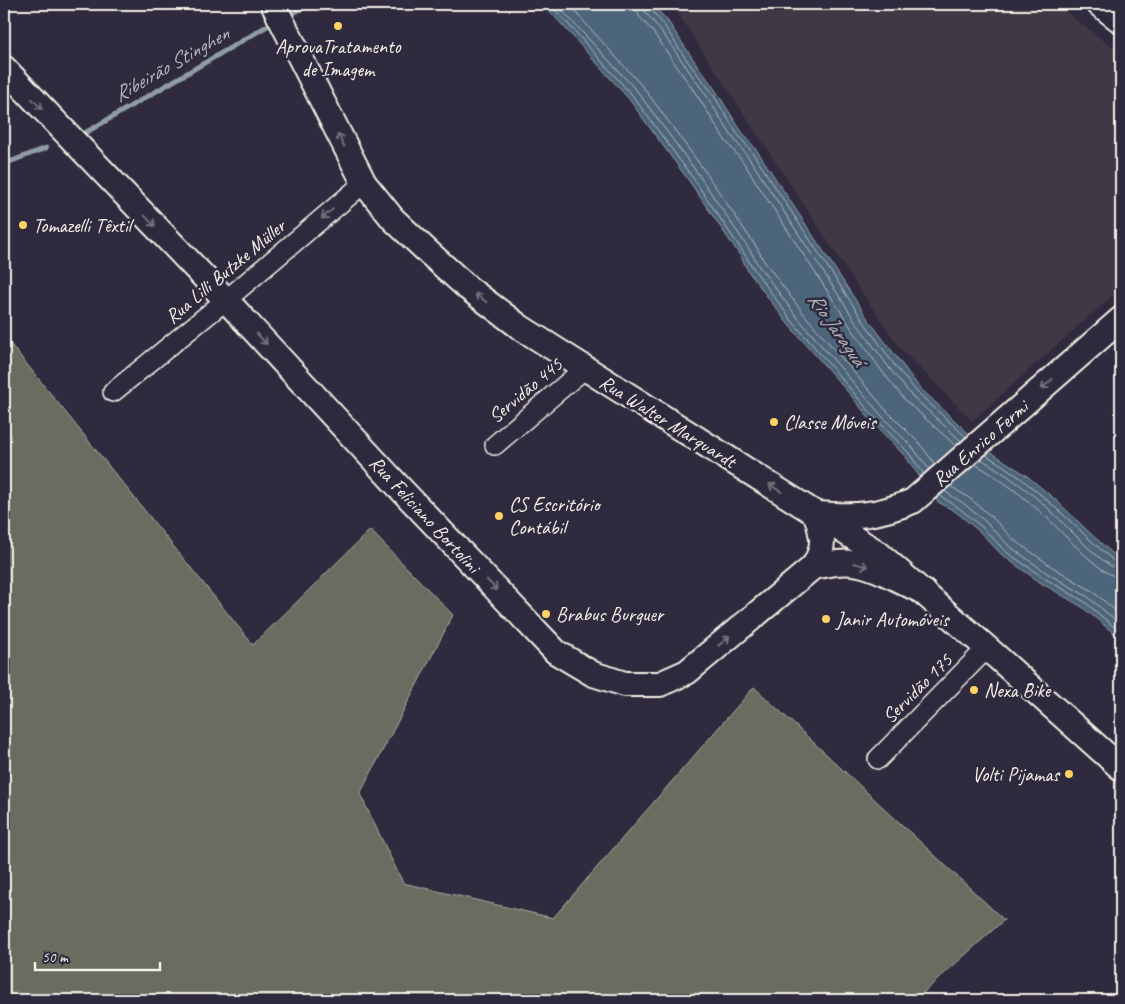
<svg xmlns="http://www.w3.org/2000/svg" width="1125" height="1004" font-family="Caveat,sans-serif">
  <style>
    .built { fill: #403745 }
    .green { fill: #696c5e; stroke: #aeaea3 }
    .water { fill: #4e657a; stroke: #909da6 }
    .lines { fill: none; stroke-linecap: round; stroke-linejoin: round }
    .shore { stroke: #b2b9bc; stroke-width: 1 }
    .stream { stroke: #909da6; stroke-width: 5 }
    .minor-casing { stroke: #f4f1e8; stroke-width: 22 }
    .major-casing { stroke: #f4f1e8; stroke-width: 28 }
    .minor { stroke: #2f2a3d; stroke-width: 19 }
    .major { stroke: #2f2a3d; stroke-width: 24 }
    .oneway { stroke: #747079 }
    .poi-dot { fill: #ffd166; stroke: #2f2a3d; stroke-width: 2 }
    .labels { text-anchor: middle; stroke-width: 5; stroke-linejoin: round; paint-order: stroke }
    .poi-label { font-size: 20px; fill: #f4f1e8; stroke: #2f2a3d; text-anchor: start }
    .street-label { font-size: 20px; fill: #f4f1e8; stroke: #2f2a3d }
    .water-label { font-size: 21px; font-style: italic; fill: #b2b9bc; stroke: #2f2a3d }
  </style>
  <rect width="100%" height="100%" fill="#2f2a3d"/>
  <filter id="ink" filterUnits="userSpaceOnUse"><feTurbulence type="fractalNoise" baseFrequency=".02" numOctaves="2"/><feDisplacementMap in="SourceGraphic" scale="10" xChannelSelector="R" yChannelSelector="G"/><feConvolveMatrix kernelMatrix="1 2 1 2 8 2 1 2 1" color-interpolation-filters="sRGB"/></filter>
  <g filter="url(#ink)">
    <polygon class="built" points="665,4 1056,4 1121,54 1121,288 972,421 900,348 854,281 678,14"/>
    <polygon class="green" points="4,336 253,645 370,530 453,615 360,794 403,883 553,918 754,687 1004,920 915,1000 4,1000"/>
    <polygon class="water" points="540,4 652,4 667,20 693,59 714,88 740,129 758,152 868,319 919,387 983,447 1026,475 1057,501 1090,533 1121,561 1121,639 1082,607 1041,583 1002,555 980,532 956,512 938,502 904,455 872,422 853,398 788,324 748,271 741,257 689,181 628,98 556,18"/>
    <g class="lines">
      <g class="shore">
        <polyline points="547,4 560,15 632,95 693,178 745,255 753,268 792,321 876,419 908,452 924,474"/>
        <polyline points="556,4 637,91 698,174 751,252 758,265 797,317 881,415 913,448 929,469"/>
        <polyline points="568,4 643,87 704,170 757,248 764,261 803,313 886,410 919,443 935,464"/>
        <polyline points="635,4 639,16 653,32 700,100 725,140 743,162 852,329 884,374 906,401 956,446"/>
        <polyline points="643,4 645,12 658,27 706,95 731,135 749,158 858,325 890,369 911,395 961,441"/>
        <polyline points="649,4 650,8 663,24 688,62 711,91 736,132 754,155 864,322 895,366 916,391 966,437"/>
        <path d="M986,455C1035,483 1073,526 1116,563L1121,564"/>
        <path d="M981,459C1005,473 1028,490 1049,509C1063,522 1105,569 1121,570"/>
        <path d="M975,464C1000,478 1023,496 1044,515C1060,529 1101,577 1121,578"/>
        <polyline points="950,486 968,497 992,517 1014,540 1051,566 1092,591 1121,615"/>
        <polyline points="944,491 963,503 987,523 1009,546 1047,573 1088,597 1121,625"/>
        <polyline points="939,495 959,508 983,528 1005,551 1044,578 1085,602 1121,633"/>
      </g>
      <g class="stream">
        <polyline points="295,12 312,4"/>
        <polyline points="85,133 274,22"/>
        <polyline points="4,164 46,148"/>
      </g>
      <defs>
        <g id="minor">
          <polyline points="113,392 226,300 364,183"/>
          <polyline points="495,445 584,369"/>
          <polyline points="878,759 987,648"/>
        </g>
        <g id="major">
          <polyline points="273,4 364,183 393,219 427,251 468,288 520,327 878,553 987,648 1121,768"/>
          <polyline points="1099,4 1121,21"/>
          <path d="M4,68L226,300L398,486L556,652L593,674L625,684H660L687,672L813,567C826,565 839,561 852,563C873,564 903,583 924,592"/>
          <path d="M818,514C857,517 876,516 913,501L1121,319"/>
          <path d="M813,567C826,547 823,536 816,514"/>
        </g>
      </defs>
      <use href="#minor" class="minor-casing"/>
      <use href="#major" class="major-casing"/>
      <use href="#minor" class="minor"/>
      <use href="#major" class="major"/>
    </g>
    <defs><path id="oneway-shaft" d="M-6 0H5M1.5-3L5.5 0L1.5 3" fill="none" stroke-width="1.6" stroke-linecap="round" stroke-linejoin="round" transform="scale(1.25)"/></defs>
    <g class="oneway">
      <use href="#oneway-shaft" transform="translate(37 104) rotate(46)"/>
      <use href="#oneway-shaft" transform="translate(341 140) rotate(-117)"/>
      <use href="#oneway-shaft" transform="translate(327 214) rotate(140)"/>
      <use href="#oneway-shaft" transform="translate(150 221) rotate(46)"/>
      <use href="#oneway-shaft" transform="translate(481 298) rotate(-143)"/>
      <use href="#oneway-shaft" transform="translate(262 339) rotate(47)"/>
      <use href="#oneway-shaft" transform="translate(1047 384) rotate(139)"/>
      <use href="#oneway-shaft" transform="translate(775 488) rotate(-148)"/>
      <use href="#oneway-shaft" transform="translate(861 565) rotate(15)"/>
      <use href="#oneway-shaft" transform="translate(492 585) rotate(46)"/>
      <use href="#oneway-shaft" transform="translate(724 641) rotate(-40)"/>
    </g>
  </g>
  <g class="poi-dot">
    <circle cx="338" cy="26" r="5"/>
    <circle cx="23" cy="225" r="5"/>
    <circle cx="774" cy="422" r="5"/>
    <circle cx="499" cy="516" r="5"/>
    <circle cx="546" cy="614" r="5"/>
    <circle cx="826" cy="619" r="5"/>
    <circle cx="974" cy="690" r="5"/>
    <circle cx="1069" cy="774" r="5"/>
  </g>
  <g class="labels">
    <g class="poi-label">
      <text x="338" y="53" text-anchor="middle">AprovaTratamento<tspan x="338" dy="23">de Imagem</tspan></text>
      <text x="33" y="232">Tomazelli Têxtil</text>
      <text x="784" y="429">Classe Móveis</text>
      <text x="509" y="511">CS Escritório<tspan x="509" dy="23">Contábil</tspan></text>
      <text x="556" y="621">Brabus Burguer</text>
      <text x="836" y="626">Janir Automóveis</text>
      <text x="984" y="697">Nexa Bike</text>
      <text x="1059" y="781" text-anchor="end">Volti Pijamas</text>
    </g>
    <g class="street-label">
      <text transform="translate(225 271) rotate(-40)" y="7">Rua Lilli Butzke Müller</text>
      <text transform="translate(525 390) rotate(-40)" y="7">Servidão 445</text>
      <text transform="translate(668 421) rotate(32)" y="7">Rua Walter Marquardt</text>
      <text transform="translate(980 443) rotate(-41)" y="7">Rua Enrico Fermi</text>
      <text transform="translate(425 514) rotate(47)" y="7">Rua Feliciano Bortolini</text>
      <text transform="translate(917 688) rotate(-45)" y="7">Servidão 175</text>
    </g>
    <g class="water-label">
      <text transform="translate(171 64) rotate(-30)" y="7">Ribeirão Stinghen</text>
      <text transform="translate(837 329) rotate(55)" y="7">Rio Jaraguá</text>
    </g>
  </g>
  <rect width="1125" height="1004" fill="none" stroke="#2f2a3d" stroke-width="20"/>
  <rect x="10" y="10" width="1105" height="984" fill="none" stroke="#f4f1e8" stroke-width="2" filter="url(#ink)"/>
  <path d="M35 962v8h125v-8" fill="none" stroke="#f4f1e8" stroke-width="2.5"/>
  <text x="42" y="962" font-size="15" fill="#f4f1e8" stroke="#2f2a3d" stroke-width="4" paint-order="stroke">50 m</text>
</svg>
